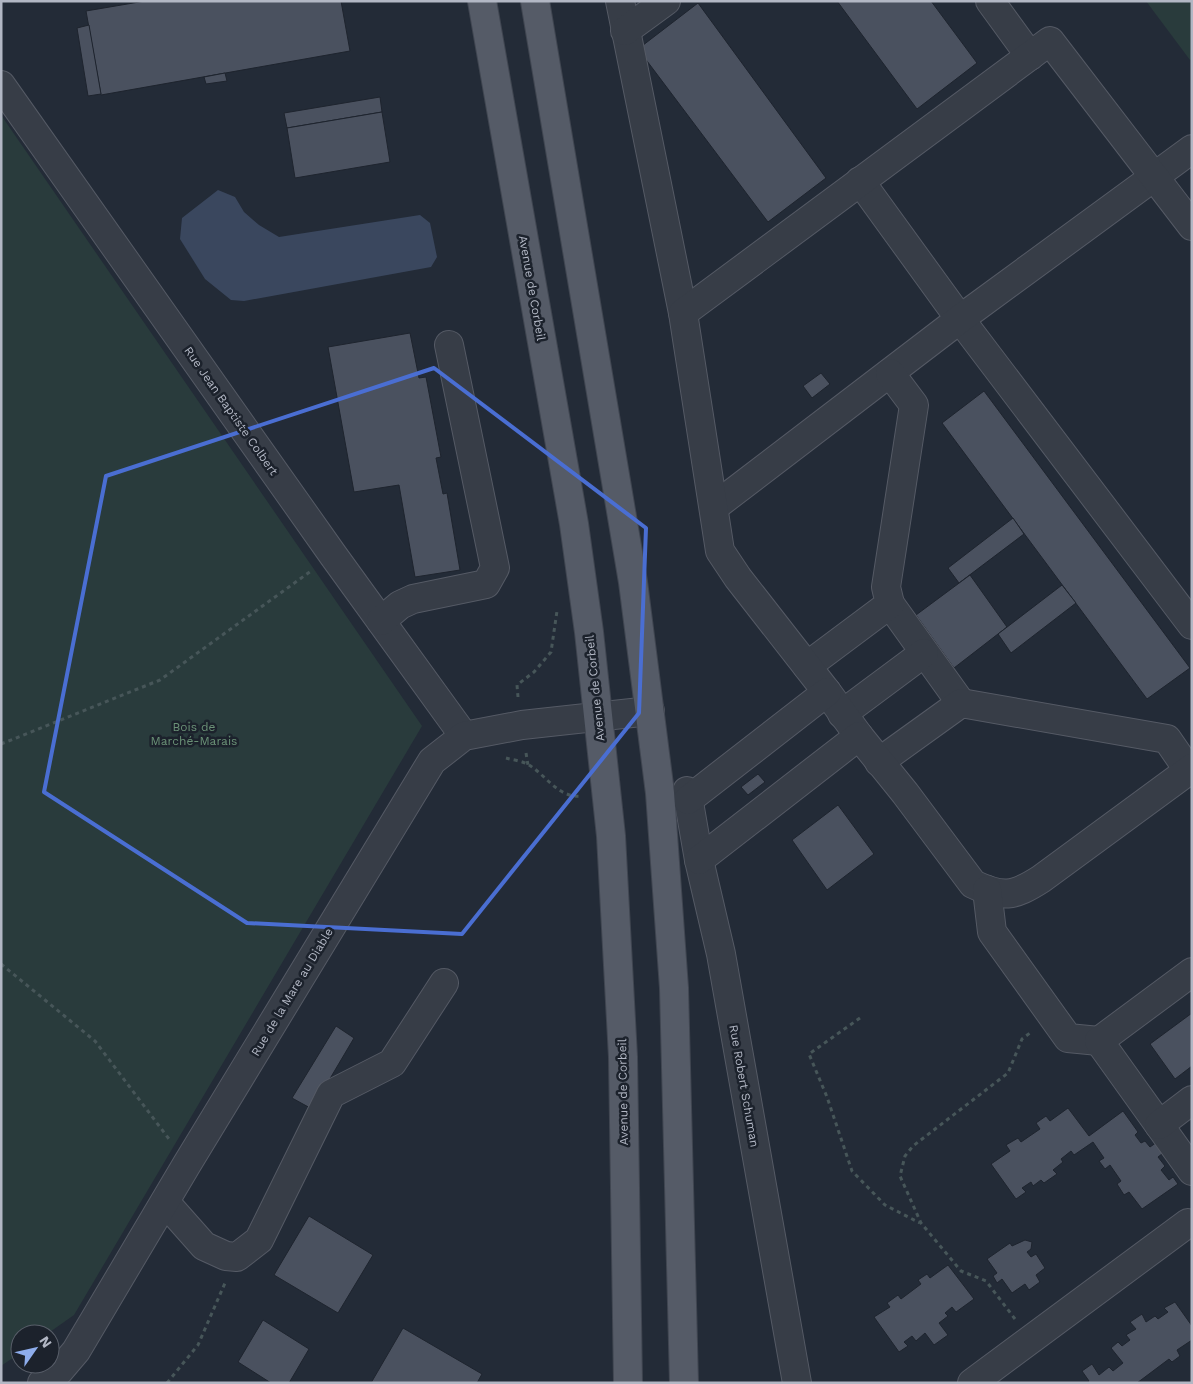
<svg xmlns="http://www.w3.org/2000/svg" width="1193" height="1384" font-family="'Work Sans',sans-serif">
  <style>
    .green { fill: #293b3c }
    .water { fill: #3a475e }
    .building { fill: #4a515f; stroke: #1e242e }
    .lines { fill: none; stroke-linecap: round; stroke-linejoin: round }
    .minor-casing { stroke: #555a65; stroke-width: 30 }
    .major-casing { stroke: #404651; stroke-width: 30 }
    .path { stroke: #475659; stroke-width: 3; stroke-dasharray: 4 4; stroke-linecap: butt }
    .minor { stroke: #373d47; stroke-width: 28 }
    .major { stroke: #555b67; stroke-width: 28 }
    .marked { fill: none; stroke: #4a6ed2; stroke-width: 4; stroke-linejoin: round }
    .labels { text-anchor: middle; stroke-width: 5; stroke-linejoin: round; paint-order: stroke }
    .street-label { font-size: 12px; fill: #b2b7c4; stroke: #1c222c }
    .park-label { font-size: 12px; fill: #6b9277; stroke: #1c222c }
  </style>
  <rect width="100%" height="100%" fill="#232b37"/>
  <g class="green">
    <polygon points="1146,1 1192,1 1192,59 1190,60"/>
    <polygon points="1,115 422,726 74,1315 47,1334 20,1334 20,1353 1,1366"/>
  </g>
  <polygon class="water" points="218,190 235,197 244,212 259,225 279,237 420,215 430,223 437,257 431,267 244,301 231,300 205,279 180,239 182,218"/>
  <g class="building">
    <polygon points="145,1 341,1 350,51 101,95 86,11"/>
    <polygon points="837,1 931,1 977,63 917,109"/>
    <polygon points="698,3 826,178 768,222 638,49"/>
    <polygon points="89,25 101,94 88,96 77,28"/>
    <polygon points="225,73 227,81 206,84 204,77"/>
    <polygon points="380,97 382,112 287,128 284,113"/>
    <polygon points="382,112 390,162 295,178 287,128"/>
    <polygon points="410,333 419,378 426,377 441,457 436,458 443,494 447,493 460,570 415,577 399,485 354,492 328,347"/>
    <polygon points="821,373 830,384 812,398 803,386"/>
    <polygon points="984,391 1190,668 1147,699 942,423"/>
    <polygon points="1013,518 1024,534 959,583 948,568"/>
    <polygon points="970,575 1007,627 954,668 916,615"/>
    <polygon points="1062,585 1076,603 1011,653 998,634"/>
    <polygon points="758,774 765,782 748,795 741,787"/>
    <polygon points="838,805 874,854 827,890 792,840"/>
    <polygon points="1192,1013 1192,1066 1175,1079 1150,1044"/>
    <polygon points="336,1026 354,1038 312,1109 292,1098"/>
    <polygon points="1068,1108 1089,1136 1123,1111 1138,1132 1135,1135 1141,1143 1145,1141 1150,1147 1160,1140 1167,1150 1158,1157 1165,1166 1161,1170 1169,1180 1173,1177 1178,1184 1142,1209 1129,1192 1124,1195 1117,1184 1121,1181 1110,1165 1105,1169 1099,1161 1104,1158 1093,1142 1074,1155 1071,1151 1061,1159 1063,1162 1053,1170 1057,1174 1044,1183 1041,1180 1033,1186 1031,1182 1022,1188 1026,1192 1016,1199 991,1164 1010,1151 1006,1145 1018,1138 1021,1142 1040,1129 1036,1123 1046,1116 1050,1121"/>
    <polygon points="309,1216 373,1255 338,1313 274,1275"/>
    <polygon points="1025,1240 1032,1242 1031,1249 1027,1252 1031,1257 1036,1254 1045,1268 1036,1275 1040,1282 1029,1290 1025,1284 1012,1293 1002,1279 997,1283 993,1276 997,1273 987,1259 1010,1243 1012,1246"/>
    <polygon points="948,1265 974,1299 956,1312 952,1307 945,1313 948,1316 939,1323 948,1335 934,1345 925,1333 916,1341 912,1336 904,1342 908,1346 899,1352 874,1317 890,1307 887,1303 898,1295 901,1299 921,1284 918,1280 927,1274 930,1278"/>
    <polygon points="1175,1302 1192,1326 1192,1340 1177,1350 1180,1356 1172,1362 1169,1359 1137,1383 1086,1383 1089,1381 1082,1371 1092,1364 1099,1375 1109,1367 1113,1371 1123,1363 1111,1348 1118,1342 1122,1346 1130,1340 1126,1335 1136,1329 1130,1322 1142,1314 1146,1322 1155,1316 1158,1319 1168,1312 1164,1308"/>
    <polygon points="263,1320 309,1349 289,1383 271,1383 238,1362"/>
    <polygon points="403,1328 482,1374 477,1383 371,1383"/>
  </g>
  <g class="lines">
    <defs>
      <g id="minor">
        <polyline points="620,1 683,313"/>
        <polyline points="990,1 1030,56"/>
        <polyline points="625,31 666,1"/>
        <polyline points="1,85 333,555 464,736"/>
        <polyline points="860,181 960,319 1192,625"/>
        <polyline points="714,507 960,319 1192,149"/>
        <polyline points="890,604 961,703"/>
        <polyline points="381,621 400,605 413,599 486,584 495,568 449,345"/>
        <polyline points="807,666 890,604 886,587 914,405 890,373"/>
        <polyline points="842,714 924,653"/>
        <polyline points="859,736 827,692 738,578 720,551 683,313 1050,41 1192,226"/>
        <polyline points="879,762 961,703 1167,739 1189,771"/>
        <polyline points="687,791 699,860 721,954 797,1383"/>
        <polyline points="688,800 827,692"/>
        <path d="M699,860L859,736L905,793L973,884C1003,898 1013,897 1041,879L1192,768"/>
        <polyline points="987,890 992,932 1068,1038 1099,1041"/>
        <polyline points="1192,972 1099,1041 1192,1171"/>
        <polyline points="1159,1125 1192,1100"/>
        <polyline points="165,1202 204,1246 226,1256 237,1257 259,1240 331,1094 392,1063 444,983"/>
        <polyline points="42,1383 59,1371 76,1351 187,1164 432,761 464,736 522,725 650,711"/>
        <polyline points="972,1383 1188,1223 1192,1224"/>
      </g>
      <g id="major">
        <polyline points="482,1 574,524 589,632 611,836 623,1057 628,1383"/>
        <polyline points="535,1 633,582 660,793 674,988 684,1383"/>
      </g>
    </defs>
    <use href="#minor" class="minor-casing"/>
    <use href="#major" class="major-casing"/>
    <g class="path">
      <polyline points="518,697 517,685 534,672 551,652 557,611"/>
      <polyline points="1,744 160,680 311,571"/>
      <polyline points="526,753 528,765"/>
      <path d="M506,758C513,760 523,761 529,765C547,776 558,798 581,796"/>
      <polyline points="1,964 95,1041 169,1139"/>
      <polyline points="860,1018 809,1054 827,1097 852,1171 885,1205 920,1223"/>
      <polyline points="1015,1319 986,1281 961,1271 921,1223 900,1176 905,1156 913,1146 1008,1073 1022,1039 1030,1033"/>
      <polyline points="167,1383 198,1345 225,1283"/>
    </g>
    <use href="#minor" class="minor"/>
    <use href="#major" class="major"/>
  </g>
  <path class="marked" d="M434,368L646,528L639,713L462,934L247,923L44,792L106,476Z"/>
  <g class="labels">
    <g class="street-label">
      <text transform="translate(532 288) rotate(80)" y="4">Avenue de Corbeil</text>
      <text transform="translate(231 411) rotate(55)" y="4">Rue Jean Baptiste Colbert</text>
      <text transform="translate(595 688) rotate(-96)" y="4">Avenue de Corbeil</text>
      <text transform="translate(292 992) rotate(-59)" y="4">Rue de la Mare au Diable</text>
      <text transform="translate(744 1086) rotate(80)" y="4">Rue Robert Schuman</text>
      <text transform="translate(623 1092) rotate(-91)" y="4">Avenue de Corbeil</text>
    </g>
    <g class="park-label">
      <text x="194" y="731">Bois de<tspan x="194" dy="14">Marché-Marais</tspan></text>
    </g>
  </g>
  <rect width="1193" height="1384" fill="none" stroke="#b2b7c4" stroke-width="5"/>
  <g transform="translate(35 1349) rotate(56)"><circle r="24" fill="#1c222c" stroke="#585e69"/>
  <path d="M0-4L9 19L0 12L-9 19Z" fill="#8eadec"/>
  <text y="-8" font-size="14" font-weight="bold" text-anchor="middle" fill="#b2b7c4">N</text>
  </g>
</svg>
